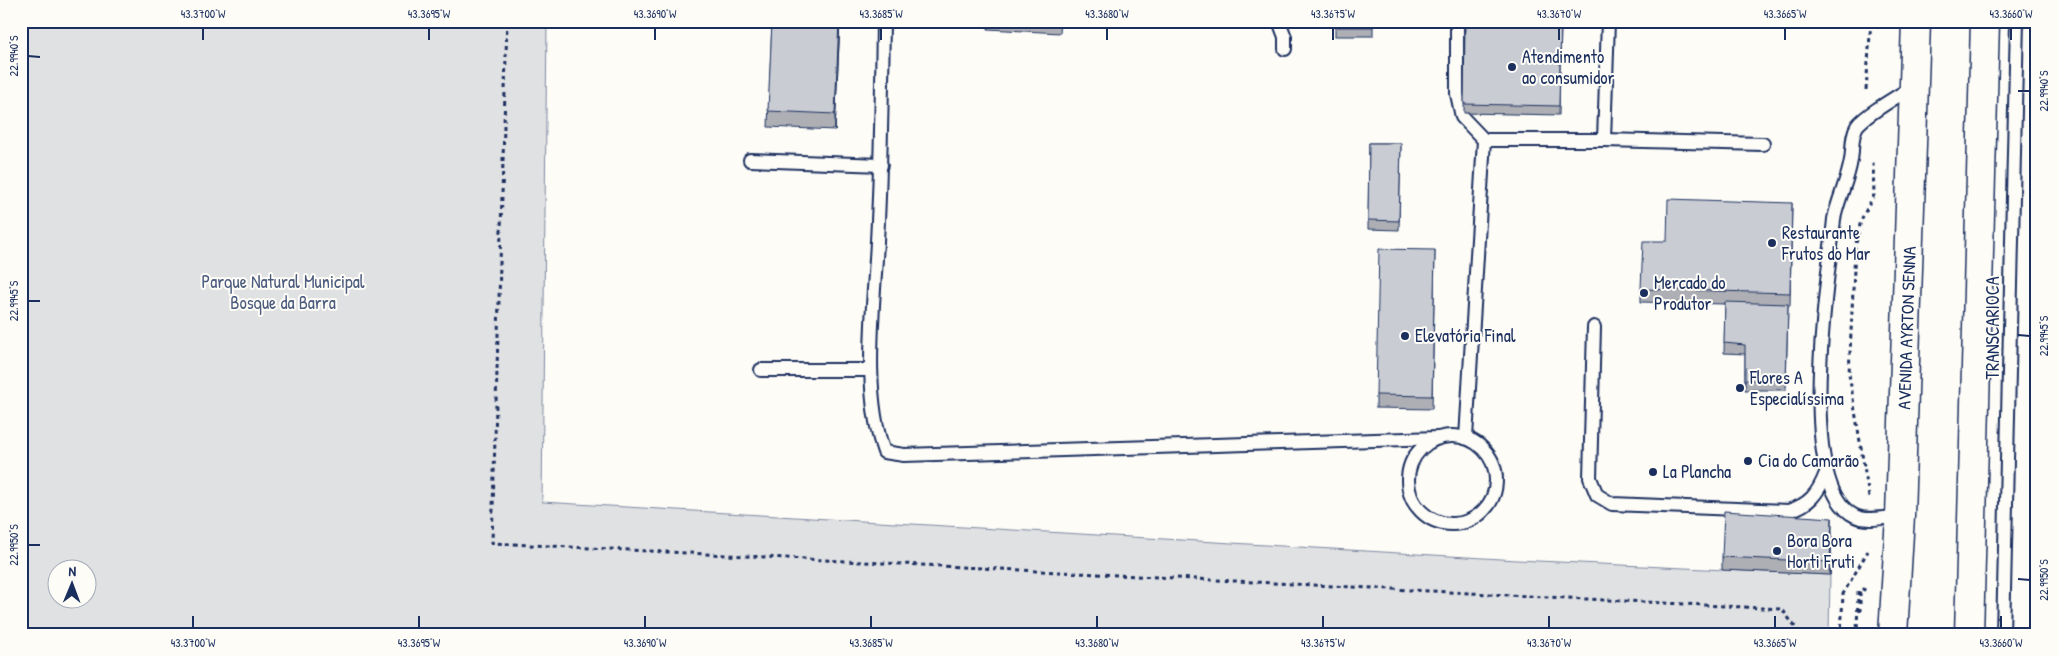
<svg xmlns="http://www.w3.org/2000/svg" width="2058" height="656" font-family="'Patrick Hand',sans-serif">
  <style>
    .green { fill: #e0e1e3; stroke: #7e88a0; fill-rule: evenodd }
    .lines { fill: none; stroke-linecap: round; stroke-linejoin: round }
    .service-casing { stroke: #1b2f5e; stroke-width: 16 }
    .trunk-casing { stroke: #1b2f5e; stroke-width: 31 }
    .motorway-casing { stroke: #1b2f5e; stroke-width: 31 }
    .path { stroke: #1b2f5e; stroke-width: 3; stroke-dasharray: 4 4; stroke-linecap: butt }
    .service { stroke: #fdfcf7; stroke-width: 12 }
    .trunk { stroke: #fdfcf7; stroke-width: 28 }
    .motorway { stroke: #fdfcf7; stroke-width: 28 }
    .wall { fill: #adafb5; stroke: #1b2f5e }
    .shaded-wall { fill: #8d8f94; stroke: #1b2f5e }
    .building { fill: #c9ccd3; stroke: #1b2f5e }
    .ticks { fill: none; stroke: #1b2f5e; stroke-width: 2 }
    .poi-dot { fill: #1b2f5e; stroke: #fdfcf7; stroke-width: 2 }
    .labels { text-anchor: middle; stroke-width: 4; stroke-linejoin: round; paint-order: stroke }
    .poi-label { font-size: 18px; fill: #1b2f5e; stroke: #fdfcf7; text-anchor: start }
    .park-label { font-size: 18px; fill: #4c5c7f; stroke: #fdfcf7 }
    .street-label { font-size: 18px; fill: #1b2f5e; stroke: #fdfcf7 }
    .neatline { fill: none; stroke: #1b2f5e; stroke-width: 2 }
    .ticks-label { font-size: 12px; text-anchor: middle; fill: #1b2f5e }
  </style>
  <rect width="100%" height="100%" fill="#fdfcf7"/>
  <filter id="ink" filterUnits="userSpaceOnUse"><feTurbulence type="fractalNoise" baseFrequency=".02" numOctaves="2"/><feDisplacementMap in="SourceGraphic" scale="10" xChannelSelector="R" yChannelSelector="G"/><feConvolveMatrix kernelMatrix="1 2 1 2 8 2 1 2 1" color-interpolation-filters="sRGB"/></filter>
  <g filter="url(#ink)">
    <path class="green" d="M21,21H547L542,502L1517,560L1830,575L1829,635H21ZM58,568H88V598H58Z"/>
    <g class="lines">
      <defs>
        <g id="service">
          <path d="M883,21C882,95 881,168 877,241C874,305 862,392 884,452L904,455L1438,438"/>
          <polyline points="1279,21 1285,37 1285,49"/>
          <polyline points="1457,21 1457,94 1462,117 1484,140 1466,438"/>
          <polyline points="1484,140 1604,140 1763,144"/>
          <polyline points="1604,140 1608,21"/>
          <polyline points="750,160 881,165"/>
          <path d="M1594,327L1590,478L1597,495L1612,504L1788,511C1809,505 1818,494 1826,473"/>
          <polyline points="761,370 871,370"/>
          <circle cx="1452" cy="480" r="44"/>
          <path d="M1900,516C1887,517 1867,522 1855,516C1794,487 1829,275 1834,219C1838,199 1848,180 1851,160C1853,149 1851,136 1857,126C1866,114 1900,95 1914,86"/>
          <polyline points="2003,635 2017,21"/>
        </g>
        <polyline id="trunk" points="1893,635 1900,516 1916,21"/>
        <polyline id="motorway" points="1969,635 1985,21"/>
      </defs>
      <use href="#service" class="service-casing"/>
      <use href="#trunk" class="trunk-casing"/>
      <use href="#motorway" class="motorway-casing"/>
      <g class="path">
        <polyline points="507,21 492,543 1782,609 1801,635"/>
        <polyline points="1866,90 1871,21"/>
        <polyline points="1869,497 1849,374 1855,248 1861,220 1874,195 1873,162"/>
        <polyline points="1860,612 1860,593 1865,593"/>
        <polyline points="1841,635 1843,594 1868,551"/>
        <polyline points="1857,635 1858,591 1863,589 1868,592"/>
      </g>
      <use href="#service" class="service"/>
      <use href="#trunk" class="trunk"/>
      <use href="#motorway" class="motorway"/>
    </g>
    <g class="wall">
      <polygon points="772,21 840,21 835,130 768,127"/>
      <polygon points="988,21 1061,21 1060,33 988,29"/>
      <rect x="1335" y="21" width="38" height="15"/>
      <polygon points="1465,21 1561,21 1559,115 1464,113"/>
      <polygon points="1369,143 1401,143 1399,230 1368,229"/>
      <polygon points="1792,203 1790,306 1788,306 1786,390 1745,390 1745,354 1724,353 1725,304 1641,302 1641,289 1667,241"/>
      <polygon points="1435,250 1432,409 1376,408 1376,395"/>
      <polygon points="2037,297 2037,515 2032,515"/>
      <polygon points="1832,531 1830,575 1722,570 1722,557"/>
    </g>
    <g class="shaded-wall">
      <polygon points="839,21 840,21 835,130 835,114"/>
      <polygon points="1832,518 1832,531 1830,575 1830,562"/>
    </g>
    <g class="building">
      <polygon points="772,21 839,21 835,114 768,111"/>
      <rect x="1335" y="21" width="38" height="6"/>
      <polygon points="1465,21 1561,21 1559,106 1464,104"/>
      <polygon points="1369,143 1401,143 1399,221 1368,220"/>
      <polygon points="1668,199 1792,203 1790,293 1641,289 1643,241 1667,241"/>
      <polygon points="1379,249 1435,250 1432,396 1376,395"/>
      <polygon points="2037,297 2037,499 2032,499"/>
      <polygon points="1725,302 1788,304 1786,381 1745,380 1745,345 1724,343"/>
      <polygon points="1724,511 1832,518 1830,562 1722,557"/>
    </g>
  </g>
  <path class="ticks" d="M203,40V28M429,40V28M655,40V28M881,40V28M1107,40V28M1333,40V28M1559,40V28M1785,40V28M2011,40V28M28,56L40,57M2018,91H2030M28,301H40M2018,335L2030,336M28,545H40M2018,579L2030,580M193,628V616M419,628V616M645,628V616M871,628V616M1097,628V616M1323,628V616M1549,628V616M1775,628V616M2001,628V616"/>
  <g class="poi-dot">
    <circle cx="1512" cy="67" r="5"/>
    <circle cx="1772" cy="243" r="5"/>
    <circle cx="1644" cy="293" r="5"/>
    <circle cx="1405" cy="336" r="5"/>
    <circle cx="1740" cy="388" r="5"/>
    <circle cx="1748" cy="461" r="5"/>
    <circle cx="1653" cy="472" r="5"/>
    <circle cx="1777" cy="551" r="5"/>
  </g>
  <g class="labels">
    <g class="poi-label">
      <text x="1522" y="63">Atendimento<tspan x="1522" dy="21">ao consumidor</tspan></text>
      <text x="1782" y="239">Restaurante<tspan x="1782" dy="21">Frutos do Mar</tspan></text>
      <text x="1654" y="289">Mercado do<tspan x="1654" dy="21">Produtor</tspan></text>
      <text x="1415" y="342">Elevatória Final</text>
      <text x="1750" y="384">Flores A<tspan x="1750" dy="21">Especialíssima</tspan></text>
      <text x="1758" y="467">Cia do Camarão</text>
      <text x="1663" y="478">La Plancha</text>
      <text x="1787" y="547">Bora Bora<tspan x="1787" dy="21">Horti Fruti</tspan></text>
    </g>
    <g class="park-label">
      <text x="283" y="288">Parque Natural Municipal<tspan x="283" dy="21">Bosque da Barra</tspan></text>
    </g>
    <g class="street-label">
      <text transform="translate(1907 328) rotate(-88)" y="6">AVENIDA AYRTON SENNA</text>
      <text transform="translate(1993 328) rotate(-90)" y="6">TRANSCARIOCA</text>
    </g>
  </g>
  <rect width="2058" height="656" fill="none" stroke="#fdfcf7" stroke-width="55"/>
  <g transform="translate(72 584) rotate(1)"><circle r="24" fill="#fdfcf7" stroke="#a3aaba"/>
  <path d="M0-4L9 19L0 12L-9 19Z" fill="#1b2f5e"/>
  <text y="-8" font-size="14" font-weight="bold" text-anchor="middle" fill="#1b2f5e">N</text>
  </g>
  <rect x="28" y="28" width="2002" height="600" class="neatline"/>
  <g class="ticks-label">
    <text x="203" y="18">43.3700°W</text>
    <text x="429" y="18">43.3695°W</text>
    <text x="655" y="18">43.3690°W</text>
    <text x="881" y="18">43.3685°W</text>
    <text x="1107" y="18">43.3680°W</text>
    <text x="1333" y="18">43.3675°W</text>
    <text x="1559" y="18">43.3670°W</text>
    <text x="1785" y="18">43.3665°W</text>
    <text x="2011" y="18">43.3660°W</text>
    <text transform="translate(14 56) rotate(-90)" y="4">22.9940°S</text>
    <text transform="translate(2044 91) rotate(-90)" y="4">22.9940°S</text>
    <text transform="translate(14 301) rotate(-90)" y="4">22.9945°S</text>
    <text transform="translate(2044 336) rotate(-90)" y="4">22.9945°S</text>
    <text transform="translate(14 545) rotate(-90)" y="4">22.9950°S</text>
    <text transform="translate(2044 580) rotate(-90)" y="4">22.9950°S</text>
    <text x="193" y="647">43.3700°W</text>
    <text x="419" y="647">43.3695°W</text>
    <text x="645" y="647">43.3690°W</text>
    <text x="871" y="647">43.3685°W</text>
    <text x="1097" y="647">43.3680°W</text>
    <text x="1323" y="647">43.3675°W</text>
    <text x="1549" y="647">43.3670°W</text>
    <text x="1775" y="647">43.3665°W</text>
    <text x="2001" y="647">43.3660°W</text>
  </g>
</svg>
